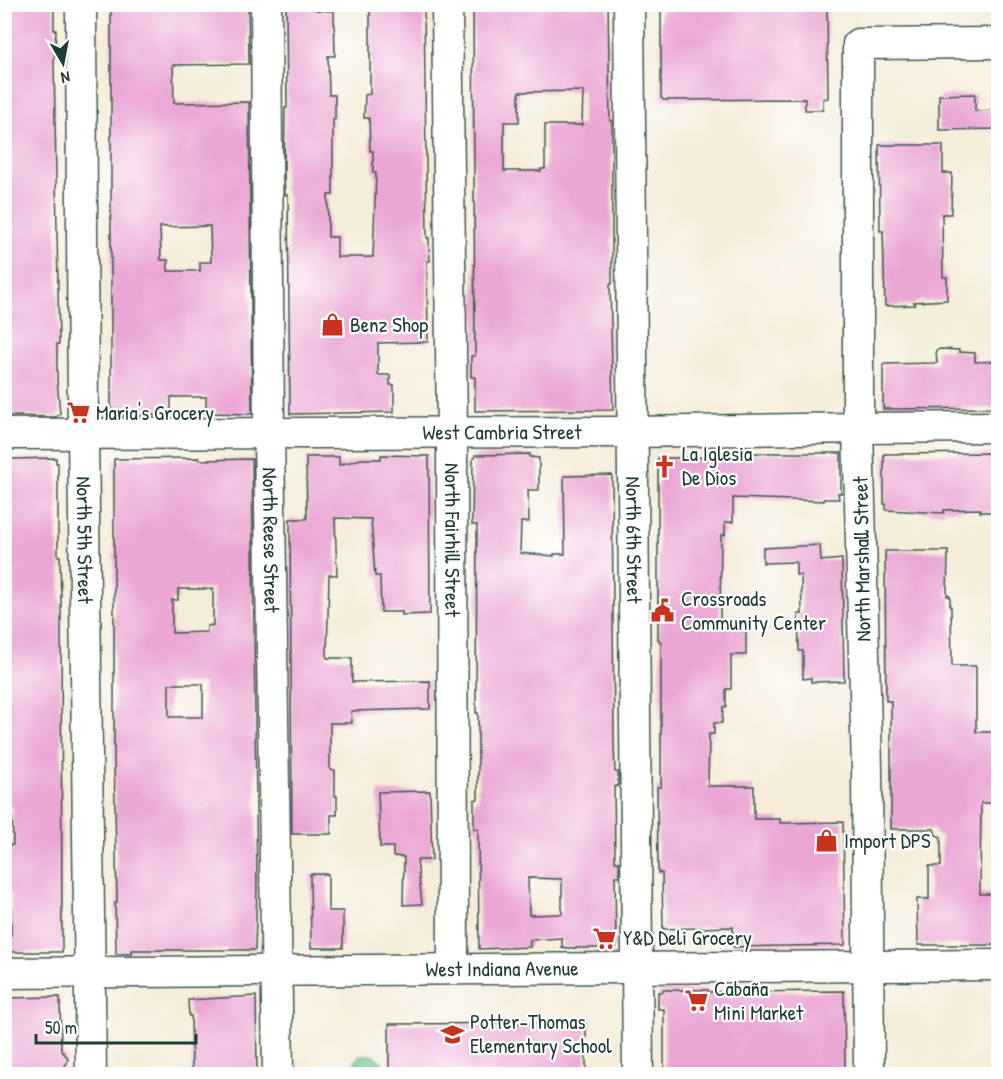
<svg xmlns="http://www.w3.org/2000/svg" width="1003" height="1079" font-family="'Patrick Hand',sans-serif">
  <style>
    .green { fill: #70c78d; stroke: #488260; stroke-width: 1.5 }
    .building { fill: #eba7d4; fill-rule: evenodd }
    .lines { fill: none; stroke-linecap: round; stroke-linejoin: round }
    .minor-casing { stroke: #3f574d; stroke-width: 33 }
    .minor { stroke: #fff; stroke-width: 30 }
    .labels { text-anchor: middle; stroke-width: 4.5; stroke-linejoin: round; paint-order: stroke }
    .poi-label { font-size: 21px; fill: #1f3d34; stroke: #fff; text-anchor: start }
    .street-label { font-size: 21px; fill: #1f3d34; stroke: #fff }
  </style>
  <rect width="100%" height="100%" fill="#fff"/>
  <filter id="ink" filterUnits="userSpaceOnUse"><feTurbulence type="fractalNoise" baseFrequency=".0167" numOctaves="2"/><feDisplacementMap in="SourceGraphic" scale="12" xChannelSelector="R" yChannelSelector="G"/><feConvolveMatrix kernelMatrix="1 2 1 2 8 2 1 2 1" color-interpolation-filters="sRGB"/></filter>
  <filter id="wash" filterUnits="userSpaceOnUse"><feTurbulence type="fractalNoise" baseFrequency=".008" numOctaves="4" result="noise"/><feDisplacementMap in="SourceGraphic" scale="24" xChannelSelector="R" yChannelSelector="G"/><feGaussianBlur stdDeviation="1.35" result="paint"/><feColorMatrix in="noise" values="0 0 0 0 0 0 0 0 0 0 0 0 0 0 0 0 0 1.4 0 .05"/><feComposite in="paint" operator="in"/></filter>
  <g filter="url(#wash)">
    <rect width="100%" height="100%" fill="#f5edda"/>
    <polygon class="green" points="360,1055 373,1055 382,1062 384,1074 349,1074 348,1072"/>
    <g id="blocks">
      <g class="building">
        <polygon points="4,4 54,4 54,30 56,30 54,63 59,344 57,344 57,379 60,414 55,417 4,416 4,361 8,361 7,328 4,328"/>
        <path d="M111,4H248L249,64L173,65L174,103L249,102L252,414L210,413V410H206V397H171V410H167V415L111,416ZM210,226L211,262H200V271H168V260H161L160,227Z"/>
        <polygon points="286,4 316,4 316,10 334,11 335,56 328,56 329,95 335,95 335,119 333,119 333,195 328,195 328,237 337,237 337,257 373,257 376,173 373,173 373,151 370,151 369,118 364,118 365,95 370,94 370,6 424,5 427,238 429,238 429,249 430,261 427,261 428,342 378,343 378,375 390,375 390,385 394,385 394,412 290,414 288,195 285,195 284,175 285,108 287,108"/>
        <path d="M473,4H608L610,121H612V284H610L613,410L475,411V377H471V356H475ZM583,91L582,125H545V169H541V171H504V122H519V92Z"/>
        <polygon points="661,4 827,4 828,98 823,99 823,110 805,110 805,99 664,100 661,98"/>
        <polygon points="975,94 975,111 999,110 999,129 939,130 939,95"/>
        <polygon points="879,145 943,145 943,173 952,173 951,214 942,214 943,277 947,277 947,300 914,302 915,305 885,306 883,231 880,231"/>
        <polygon points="941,349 959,350 959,352 975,353 975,362 999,361 999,408 883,409 883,364 937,363 936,350"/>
        <polygon points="751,453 841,453 841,493 838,493 839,499 824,499 824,501 733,498 733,522 725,522 725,535 721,535 720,622 746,622 746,655 731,655 731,689 726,689 726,707 723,707 722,723 714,723 714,734 709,734 708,786 754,786 754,819 780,819 780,823 843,822 845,945 733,947 733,927 663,929 662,873 658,873 657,787 661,787 661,642 658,639 658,458 751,457"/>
        <polygon points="999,453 999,512 980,512 980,509 944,510 944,513 886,510 886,504 884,504 884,454"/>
        <path d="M530,454V457L539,458V490H528L529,522H521L520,553L554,556V554H565L564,476L612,475L614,745L615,772H618V786L614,787L615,862H619V876H615L616,948H568L562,947V938L530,940V947L479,949L478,829H474V800L478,799V713H476V701L477,525H472L473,458H475V455ZM528,878L562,879V914L529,915Z"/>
        <polygon points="381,455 429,456 430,614 402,615 402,612 381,612 380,576 375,576 371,519 335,518 337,575 329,575 327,658 352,658 352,682 430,681 430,709 351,711 352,723 330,723 330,770 335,770 335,796 337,796 337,815 331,815 331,834 292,834 290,519 307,519 306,457 339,457 339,465 361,459 381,459"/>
        <polygon points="56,458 56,463 58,463 58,556 60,556 61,601 62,952 14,952 4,950 4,935 11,935 11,891 6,891 6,871 9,871 9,845 13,845 12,809 10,805 4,805 4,462 10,461 10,459"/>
        <path d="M199,458V460L252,459L257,888L255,950H132V954H116L115,903H117L114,757V459ZM178,589H213V625L207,626V632L172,633V600H178ZM169,684H203V717H169Z"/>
        <polygon points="820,545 821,561 842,559 844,681 811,682 811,678 803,679 803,651 799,651 798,614 802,614 801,575 796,575 796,562 763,563 763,548"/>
        <polygon points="885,551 948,551 947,596 950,596 950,607 951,607 952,666 976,666 976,732 999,732 999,803 981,803 980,894 999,894 999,945 918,945 917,899 929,899 929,866 941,866 941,837 936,835 934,829 891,829 891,701 886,701"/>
        <polygon points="430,791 432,860 417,860 422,904 403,905 404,857 393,856 393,847 380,847 378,792"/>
        <polygon points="310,874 328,874 328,911 343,911 343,948 311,948"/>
        <polygon points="663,990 708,990 708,992 844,991 845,1074 773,1074 773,1071 717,1071 717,1074 664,1074 664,1009 658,1009 658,992 663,992"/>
        <polygon points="256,996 257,1074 192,1074 191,1016 189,1016 188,1000"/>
        <polygon points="60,997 61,1050 68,1058 67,1063 63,1069 64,1074 20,1074 19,1070 4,1070 4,998"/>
        <polygon points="586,1023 586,1074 389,1074 389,1024"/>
      </g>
    </g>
  </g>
  <g filter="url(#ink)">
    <use href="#blocks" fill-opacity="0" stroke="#3f574d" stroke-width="1.5"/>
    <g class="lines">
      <defs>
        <g id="minor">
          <path id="s1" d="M81,4L83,434L91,1074"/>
          <path id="s2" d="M266,4L269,433L278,1074"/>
          <path id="s3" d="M447,4L452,432L453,968"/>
          <path id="s4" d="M629,4L638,1074"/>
          <path id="s5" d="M4,434L634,432L858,428L998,427"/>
          <path id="s6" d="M4,973L998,965"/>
          <polyline points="869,1074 867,768 858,428 858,44 998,43"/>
        </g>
      </defs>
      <use href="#minor" class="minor-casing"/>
      <use href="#minor" class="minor"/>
    </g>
  </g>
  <defs>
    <symbol id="shop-bare" viewBox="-9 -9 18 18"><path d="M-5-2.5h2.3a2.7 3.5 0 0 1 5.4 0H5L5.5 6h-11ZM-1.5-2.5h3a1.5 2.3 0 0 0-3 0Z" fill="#c8321e" stroke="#fff" stroke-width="2.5" paint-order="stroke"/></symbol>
    <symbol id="supermarket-bare" viewBox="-9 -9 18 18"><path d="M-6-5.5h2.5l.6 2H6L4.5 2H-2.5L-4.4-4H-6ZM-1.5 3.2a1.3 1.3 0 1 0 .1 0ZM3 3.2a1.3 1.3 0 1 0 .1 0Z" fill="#c8321e" stroke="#fff" stroke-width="2.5" paint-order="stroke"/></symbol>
    <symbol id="church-bare" viewBox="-9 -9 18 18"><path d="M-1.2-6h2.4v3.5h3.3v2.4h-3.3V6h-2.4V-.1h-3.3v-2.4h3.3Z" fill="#c8321e" stroke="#fff" stroke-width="2.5" paint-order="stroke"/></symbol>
    <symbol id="civic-bare" viewBox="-9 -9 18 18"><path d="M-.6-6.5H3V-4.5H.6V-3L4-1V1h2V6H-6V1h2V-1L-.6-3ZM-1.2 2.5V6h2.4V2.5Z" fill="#c8321e" stroke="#fff" stroke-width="2.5" paint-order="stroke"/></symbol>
    <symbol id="school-bare" viewBox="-9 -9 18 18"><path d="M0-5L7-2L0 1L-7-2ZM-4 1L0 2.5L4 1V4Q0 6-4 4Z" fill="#c8321e" stroke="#fff" stroke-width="2.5" paint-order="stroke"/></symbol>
  </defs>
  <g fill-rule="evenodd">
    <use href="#shop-bare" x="316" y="308" width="33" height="33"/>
    <use href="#supermarket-bare" x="62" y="396" width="33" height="33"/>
    <use href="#church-bare" x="648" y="450" width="33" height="33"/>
    <use href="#civic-bare" x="646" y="594" width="33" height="33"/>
    <use href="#shop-bare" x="810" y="824" width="33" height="33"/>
    <use href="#supermarket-bare" x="588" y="922" width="33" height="33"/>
    <use href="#supermarket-bare" x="680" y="984" width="33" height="33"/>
    <use href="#school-bare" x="436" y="1018" width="33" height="33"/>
  </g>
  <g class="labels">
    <g class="poi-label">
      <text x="350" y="332">Benz Shop</text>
      <text x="96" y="420">Maria's Grocery</text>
      <text x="682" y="461">La Iglesia<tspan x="682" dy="24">De Dios</tspan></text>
      <text x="681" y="606">Crossroads<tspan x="681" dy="24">Community Center</tspan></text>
      <text x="844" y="848">Import DPS</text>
      <text x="623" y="945">Y&amp;D Deli Grocery</text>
      <text x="714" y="996">Cabaña<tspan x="714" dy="24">Mini Market</tspan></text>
      <text x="470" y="1029">Potter-Thomas<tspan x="470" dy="24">Elementary School</tspan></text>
    </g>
    <g class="street-label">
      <text dy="7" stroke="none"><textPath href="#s5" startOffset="498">West Cambria Street</textPath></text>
      <text dy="7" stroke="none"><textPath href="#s4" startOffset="536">North 6th Street</textPath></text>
      <text dy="7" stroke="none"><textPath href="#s1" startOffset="536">North 5th Street</textPath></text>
      <text dy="7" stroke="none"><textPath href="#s2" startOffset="536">North Reese Street</textPath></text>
      <text dy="7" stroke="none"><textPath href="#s3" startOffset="536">North Fairhill Street</textPath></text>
      <text transform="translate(862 559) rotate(-91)" y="7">North Marshall Street</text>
      <text dy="7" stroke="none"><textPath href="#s6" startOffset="498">West Indiana Avenue</textPath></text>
    </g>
  </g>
  <rect width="1003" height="1079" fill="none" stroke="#fff" stroke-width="24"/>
  <g transform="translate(63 63) rotate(170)" stroke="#ffffff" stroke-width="4.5" paint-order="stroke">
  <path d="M0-4.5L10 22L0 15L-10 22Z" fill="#1f3d34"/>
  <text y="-9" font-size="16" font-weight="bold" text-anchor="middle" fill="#1f3d34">N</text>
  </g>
  <path d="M36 1034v9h160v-9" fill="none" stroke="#1f3d34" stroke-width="3"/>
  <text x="45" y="1034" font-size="18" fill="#1f3d34" stroke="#ffffff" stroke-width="4.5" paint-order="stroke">50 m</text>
</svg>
